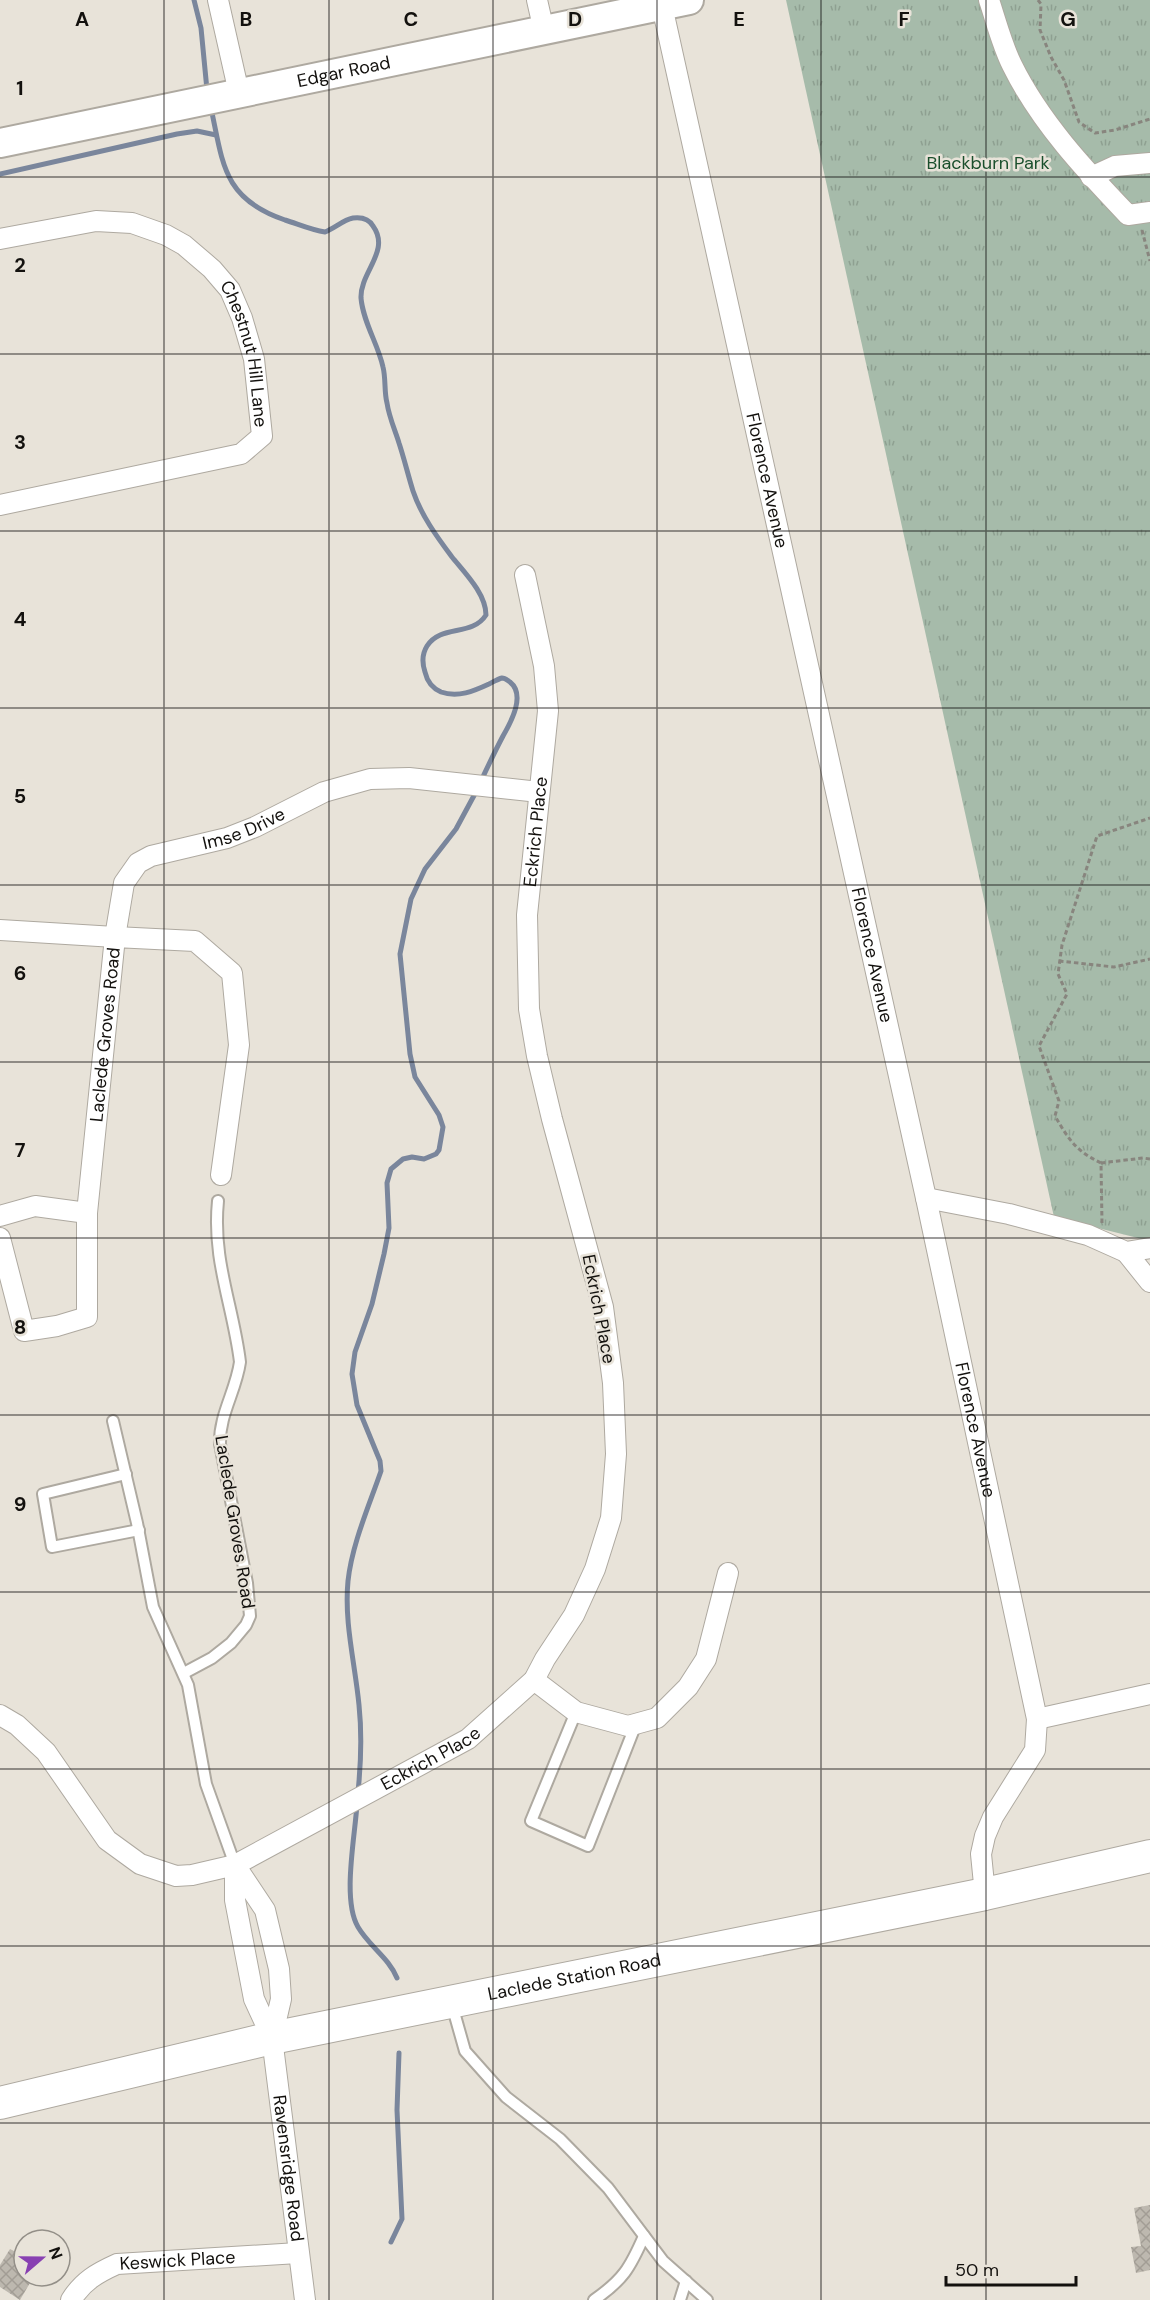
<svg xmlns="http://www.w3.org/2000/svg" width="1150" height="2300" font-family="'DM Sans',sans-serif">
  <style>
    .grass { fill: url(#grass-tufts) }
    .lines { fill: none; stroke-linecap: round; stroke-linejoin: round }
    .stream { stroke: #7a869c; stroke-width: 5 }
    .building { fill: url(#building-cross-hatch) }
    .lane-casing { stroke: #aea9a0; stroke-width: 14 }
    .street-casing { stroke: #aea9a0; stroke-width: 22 }
    .secondary-casing { stroke: #aea9a0; stroke-width: 32 }
    .primary-casing { stroke: #aea9a0; stroke-width: 34 }
    .path { stroke: #88857e; stroke-width: 3; stroke-dasharray: 4.5 3; stroke-linecap: butt }
    .lane { stroke: #fff; stroke-width: 10 }
    .street { stroke: #fff; stroke-width: 20 }
    .secondary { stroke: #fff; stroke-width: 28 }
    .primary { stroke: #fff; stroke-width: 32 }
    .grid { fill: none; stroke: #13110e; stroke-width: 1.5; stroke-opacity: 0.55 }
    .labels { text-anchor: middle; stroke-width: 5; stroke-linejoin: round; paint-order: stroke }
    .street-label { font-size: 18px; fill: #13110e; stroke: #e8e3d9 }
    .park-label { font-size: 18px; fill: #1a4f2c; stroke: #e8e3d9 }
    .grid-label { font-size: 20px; text-anchor: middle; font-weight: bold; fill: #13110e; stroke: #e8e3d9; stroke-width: 5; stroke-linejoin: round; paint-order: stroke }
  </style>
  <defs>
    <pattern id="grass-tufts" width="24" height="20" patternUnits="userSpaceOnUse" patternTransform="scale(1.5)"><rect width="24" height="20" fill="#a6bbaa"/><path d="M3 7l-1-3M5 7V3M7 7l1-3M15 17l-1-3M17 17v-4M19 17l1-3" fill="none" stroke="#8ea091"/></pattern>
    <pattern id="building-cross-hatch" width="8" height="8" patternUnits="userSpaceOnUse" patternTransform="scale(1.5)"><rect width="8" height="8" fill="#bdb8af"/><path d="M0 0l8 8M0 8l8-8" fill="none" stroke="#a29d95"/></pattern>
  </defs>
  <rect width="100%" height="100%" fill="#e8e3d9"/>
  <polygon class="grass" points="786,0 1150,0 1150,1239 1146,1240 1054,1217"/>
  <g class="lines">
    <g class="stream">
      <polyline points="194,0 201,28 207,90"/>
      <path d="M211,108C223,164 223,199 285,220C298,224 311,230 325,232C335,228 343,220 353,218C361,217 369,219 373,226C391,251 360,272 361,298C363,322 378,344 383,367C386,379 384,392 387,403C389,417 395,430 399,443C404,458 408,475 413,491C421,515 437,537 452,557C465,573 486,594 486,615C472,637 441,624 427,646C422,654 422,663 425,672C427,681 432,688 441,692C458,698 474,691 489,684C493,682 498,679 502,678C505,678 507,680 510,682C526,695 511,722 503,736C495,751 488,766 481,781"/>
      <polyline points="0,174 177,134 197,131 216,135"/>
      <path d="M358,1792C361,1763 362,1734 359,1705C355,1663 344,1623 348,1581C352,1544 369,1506 381,1471L380,1461L357,1405L352,1374L355,1352L372,1304L384,1254L389,1228L387,1183L391,1169L403,1159L412,1157L424,1159L436,1154L439,1150L443,1127L439,1115L415,1077L410,1054L400,954L411,899L425,869L456,829L477,790"/>
      <path d="M357,1804C355,1837 342,1900 358,1927C369,1946 389,1958 397,1978"/>
      <polyline points="391,2242 402,2219 397,2110 399,2053"/>
    </g>
  </g>
  <g class="building">
    <polygon points="1150,2205 1150,2270 1136,2273 1131,2247 1141,2246 1134,2208"/>
    <polygon points="10,2249 24,2256 24,2276 34,2276 20,2300 0,2287 0,2265"/>
  </g>
  <g class="lines">
    <defs>
      <g id="lane">
        <polyline points="113,1421 137,1523 153,1607 188,1685 206,1784 235,1865"/>
        <polyline points="126,1474 43,1494 52,1547 139,1530"/>
        <path d="M184,1673L212,1658L231,1643L246,1625L250,1616L247,1583L220,1444C219,1415 236,1391 240,1362C233,1305 212,1260 218,1201"/>
        <polyline points="576,1712 531,1821 588,1846 636,1724"/>
        <polyline points="452,2005 465,2051 506,2097 560,2139 608,2188 663,2261 707,2300"/>
        <path d="M594,2300C623,2280 630,2268 644,2236"/>
        <polyline points="680,2300 686,2281"/>
      </g>
      <g id="street">
        <polyline points="218,0 239,93"/>
        <polyline points="537,0 544,31"/>
        <path d="M989,0C996,21 1002,45 1012,65C1040,122 1085,170 1128,215L1150,212"/>
        <path id="s1" d="M662,6L926,1198L1037,1719L1035,1750L993,1817L985,1836L981,1854L985,1894"/>
        <polyline points="1091,177 1115,166 1150,163"/>
        <path id="s2" d="M0,239L96,221L132,223L166,235L184,245L212,269L230,290L242,318L254,359L262,436L241,454L0,505"/>
        <path id="s3" d="M0,930L115,937L124,883L138,863L151,856L227,838L255,827L324,792L370,779L409,778L539,792"/>
        <polyline points="926,1198 1009,1214 1088,1235 1126,1252 1150,1248"/>
        <polyline points="0,1216 35,1206 87,1213"/>
        <path id="s4" d="M0,1238L24,1331L57,1326L87,1317V1213L115,937L195,941L232,973L239,1045L221,1175"/>
        <polyline points="1126,1252 1150,1282"/>
        <polyline points="534,1680 576,1712 628,1726 657,1718 688,1687 706,1659 728,1573"/>
        <path id="s5" d="M0,1715L17,1725L46,1752L107,1840L140,1864L176,1876L192,1875L235,1865L468,1739L534,1680L545,1659L574,1615L595,1569L611,1518L616,1454L613,1383L603,1307L552,1119L537,1056L529,1009L527,915L548,711L544,666L525,575"/>
        <polyline points="1037,1719 1150,1694"/>
        <path id="s6" d="M235,1865V1900L254,1999L272,2038L305,2300"/>
        <polyline points="235,1865 265,1910 279,1969 281,1999 272,2038"/>
        <path id="s7" d="M71,2300C83,2281 97,2273 117,2264L298,2253"/>
      </g>
      <g id="secondary">
        <path id="s8" d="M0,143L689,0"/>
      </g>
      <g id="primary">
        <path id="s9" d="M0,2103L272,2038L985,1894L1150,1856"/>
      </g>
    </defs>
    <use href="#lane" class="lane-casing"/>
    <use href="#street" class="street-casing"/>
    <use href="#secondary" class="secondary-casing"/>
    <use href="#primary" class="primary-casing"/>
    <g class="path">
      <polyline points="1038,0 1041,4 1040,30 1051,57 1064,80 1079,122 1095,133 1115,130 1150,119"/>
      <polyline points="1142,230 1150,261"/>
      <polyline points="1059,961 1114,967 1150,959"/>
      <polyline points="1101,1163 1143,1158 1150,1159"/>
      <path d="M1102,1223L1101,1163C1076,1151 1069,1140 1055,1116L1059,1101L1039,1046L1067,994L1058,974L1062,945L1097,836L1150,818"/>
    </g>
    <use href="#lane" class="lane"/>
    <use href="#street" class="street"/>
    <use href="#secondary" class="secondary"/>
    <use href="#primary" class="primary"/>
  </g>
  <path class="grid" d="M164,0V2300M329,0V2300M493,0V2300M657,0V2300M821,0V2300M986,0V2300M0,177H1150M0,354H1150M0,531H1150M0,708H1150M0,885H1150M0,1062H1150M0,1238H1150M0,1415H1150M0,1592H1150M0,1769H1150M0,1946H1150M0,2123H1150"/>
  <g class="labels">
    <g class="street-label">
      <text dy="6" stroke="none"><textPath href="#s8" startOffset="351">Edgar Road</textPath></text>
      <text dy="6" stroke="none"><textPath href="#s2" startOffset="321">Chestnut Hill Lane</textPath></text>
      <text dy="6" stroke="none"><textPath href="#s1" startOffset="486">Florence Avenue</textPath></text>
      <text dy="6" stroke="none"><textPath href="#s3" startOffset="306">Imse Drive</textPath></text>
      <text dy="6" stroke="none"><textPath href="#s5" startOffset="1536">Eckrich Place</textPath></text>
      <text dy="6" stroke="none"><textPath href="#s1" startOffset="972">Florence Avenue</textPath></text>
      <text dy="6" stroke="none"><textPath href="#s4" startOffset="444">Laclede Groves Road</textPath></text>
      <text transform="translate(599 1309) rotate(79)" y="6">Eckrich Place</text>
      <text dy="6" stroke="none"><textPath href="#s1" startOffset="1458">Florence Avenue</textPath></text>
      <text transform="translate(235 1522) rotate(81)" y="6">Laclede Groves Road</text>
      <text dy="6" stroke="none"><textPath href="#s5" startOffset="528">Eckrich Place</textPath></text>
      <text dy="6" stroke="none"><textPath href="#s9" startOffset="588">Laclede Station Road</textPath></text>
      <text dy="6" stroke="none"><textPath href="#s6" startOffset="310">Ravensridge Road</textPath></text>
      <text dy="6" stroke="none"><textPath href="#s7" startOffset="120">Keswick Place</textPath></text>
    </g>
    <g class="park-label">
      <text x="988" y="169">Blackburn Park</text>
    </g>
  </g>
  <g class="grid-label">
    <text x="82" y="26">A</text>
    <text x="246" y="26">B</text>
    <text x="411" y="26">C</text>
    <text x="575" y="26">D</text>
    <text x="739" y="26">E</text>
    <text x="904" y="26">F</text>
    <text x="1068" y="26">G</text>
    <text x="20" y="95">1</text>
    <text x="20" y="272">2</text>
    <text x="20" y="449">3</text>
    <text x="20" y="626">4</text>
    <text x="20" y="803">5</text>
    <text x="20" y="980">6</text>
    <text x="20" y="1157">7</text>
    <text x="20" y="1334">8</text>
    <text x="20" y="1511">9</text>
  </g>
  <g transform="translate(42 2258) rotate(70)"><circle r="28" fill="#e8e3d9" stroke="#938f88" stroke-width="1.5"/>
  <path d="M0-4.5L10 22L0 15L-10 22Z" fill="#8840b2"/>
  <text y="-9" font-size="16" font-weight="bold" text-anchor="middle" fill="#13110e">N</text>
  </g>
  <path d="M946 2276v9h130v-9" fill="none" stroke="#13110e" stroke-width="3"/>
  <text x="955" y="2276" font-size="18" fill="#13110e" stroke="#e8e3d9" stroke-width="4.5" paint-order="stroke">50 m</text>
</svg>
